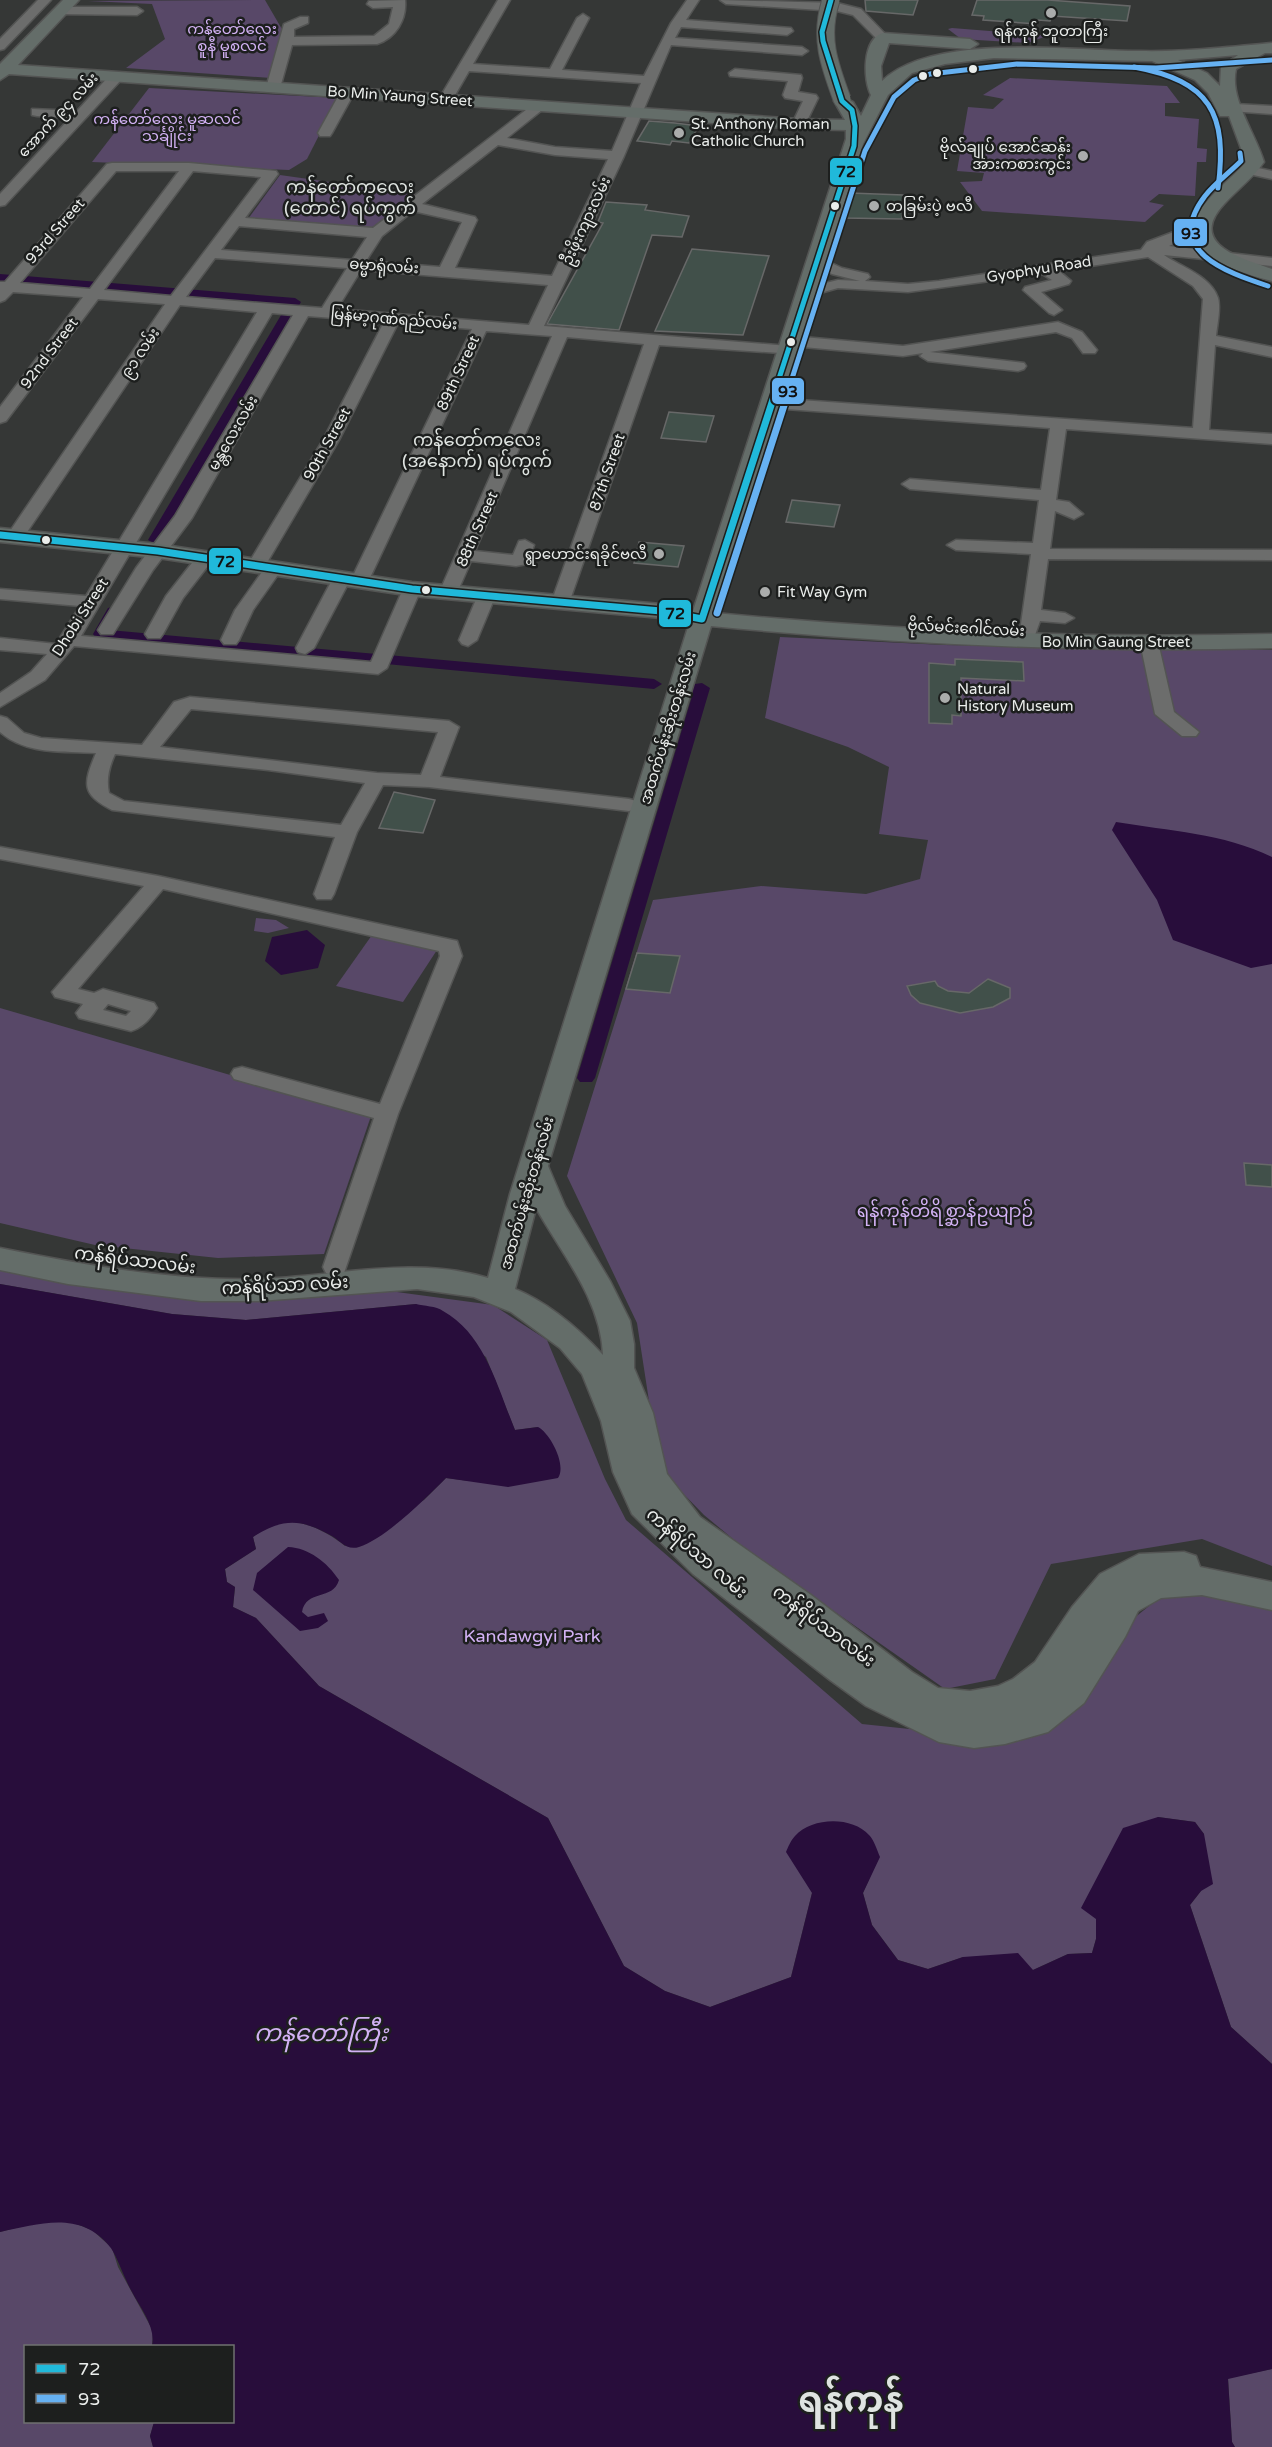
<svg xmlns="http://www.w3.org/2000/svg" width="1272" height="2447" font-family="'Varela Round','Noto Sans Myanmar',sans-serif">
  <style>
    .green { fill: #584868 }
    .water { fill: #280d3b }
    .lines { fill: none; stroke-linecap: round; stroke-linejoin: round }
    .canal { fill: #280d3b; fill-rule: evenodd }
    .building { fill: #41504a; stroke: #676868; stroke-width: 1.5 }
    .minor-casing { stroke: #535453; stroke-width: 3 }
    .major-casing { stroke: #535453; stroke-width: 3 }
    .minor { fill: #6c6d6c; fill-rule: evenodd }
    .major { fill: #646d69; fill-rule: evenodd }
    .major-bridge-casing { stroke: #535453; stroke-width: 19; stroke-linecap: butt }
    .major-bridge { stroke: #646d69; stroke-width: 17 }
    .bus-1-far1-casing { stroke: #1d1f1e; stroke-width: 8 }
    .bus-1-casing { stroke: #1d1f1e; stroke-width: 10 }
    .bus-2-far1-casing { stroke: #1d1f1e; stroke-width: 8 }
    .bus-2-casing { stroke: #1d1f1e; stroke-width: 10 }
    .bus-1-far1 { stroke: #20b9da; stroke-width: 5 }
    .bus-1 { stroke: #20b9da; stroke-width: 7 }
    .bus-2-far1 { stroke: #66b1f2; stroke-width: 5 }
    .bus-2 { stroke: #66b1f2; stroke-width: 7 }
    .poi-dot { fill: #abadac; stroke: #1d1f1e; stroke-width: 2 }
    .bus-dot { fill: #eaedeb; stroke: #1d1f1e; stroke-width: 2 }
    .labels { text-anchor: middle; stroke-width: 5; stroke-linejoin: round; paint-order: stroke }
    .far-park-label { font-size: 15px; fill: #d3b2f5; stroke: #1d1f1e }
    .far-poi-label { font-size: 15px; fill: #eaedeb; stroke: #1d1f1e; text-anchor: start }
    .far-street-label { font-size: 15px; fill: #eaedeb; stroke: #1d1f1e }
    .far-quarter-label { font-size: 18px; fill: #dfe4e1; stroke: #1d1f1e }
    .park-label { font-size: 18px; fill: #d3b2f5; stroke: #1d1f1e }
    .street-label { font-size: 18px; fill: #eaedeb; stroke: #1d1f1e }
    .near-water-label { font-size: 24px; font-style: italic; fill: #d2b1f4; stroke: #1d1f1e }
    .near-town-label { font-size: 36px; font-weight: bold; fill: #dfe4e1; stroke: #1d1f1e }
    .line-badge { stroke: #1d1f1e; stroke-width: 2 }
    .pale-badge-label { font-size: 16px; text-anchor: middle; font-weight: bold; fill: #111 }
  </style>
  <rect width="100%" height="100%" fill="#353736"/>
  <g class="green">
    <polygon points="265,0 283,31 271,78 126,68 165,39 152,4 88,1"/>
    <polygon points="952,28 1041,35 1044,37 1028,43 961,39 948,29"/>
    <polygon points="1010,78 1167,86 1180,103 1165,103 1165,116 1199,119 1197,148 1207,149 1206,162 1197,162 1195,196 1159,194 1149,202 1164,205 1145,222 982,211 960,182 982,181 984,173 957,171 968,107 993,109 1004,99 983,95"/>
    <polygon points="149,88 338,98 307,159 289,170 92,162"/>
    <polygon points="280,175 415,194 370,229 248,219"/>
    <polygon points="780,637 944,645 1272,650 1272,1566 1202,1539 1051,1564 995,1679 945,1689 744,1548 704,1515 666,1476 653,1427 637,1323 567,1176 653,900 761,886 866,894 920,879 928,840 879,834 889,767 848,747 765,718"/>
    <polygon points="256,918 276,920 289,928 268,933 254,931"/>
    <polygon points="372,935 437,950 403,1002 336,986"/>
    <polygon points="0,1008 371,1116 324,1254 218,1258 95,1245 0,1223"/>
    <path d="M0,1267L102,1286L212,1301L382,1290L493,1305L547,1340L605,1479L626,1520L862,1724L986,1737L1159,1598L1197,1593L1272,1609V2064L1231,2027L1190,1905L1201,1891L1204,1834L1195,1822L1158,1817L1096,1918V1939L1092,1953L1068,1954L1033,1970L963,1957L928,1969L898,1960L872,1925L863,1893L879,1857L812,1893L791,1977L710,2007L665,1991L624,1966L548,1818L319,1686L256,1618L233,1607L235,1587L227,1582L225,1569L256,1549L253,1537C259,1533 266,1527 273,1524C296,1515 328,1532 345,1546L424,1500L446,1478L469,1481L538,1427L515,1430L486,1357L416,1304L246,1320L172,1314L0,1284Z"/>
    <polygon points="68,2221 92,2230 112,2248 118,2267 153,2331 152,2346 26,2346 26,2422 154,2422 150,2436 153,2447 0,2447 0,2232 35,2223"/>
    <polygon points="1272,2369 1272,2447 1235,2447 1232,2442 1228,2378"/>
  </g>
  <g class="water">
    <path d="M1116,822C1169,831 1223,833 1272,857V964L1251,968L1173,940L1157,900L1112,830Z"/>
    <polygon points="307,930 325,945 318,968 281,975 265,961 272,937"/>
    <path d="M0,1284L172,1314L246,1320L416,1304C424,1306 436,1306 443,1311C485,1334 498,1389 515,1430L538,1427C550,1433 567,1465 558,1478L508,1487L446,1478C426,1498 385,1539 359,1547C346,1551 340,1540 330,1535C300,1518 281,1519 253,1537L256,1549L225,1569L227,1582L235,1587L233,1607L256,1618L319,1686L548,1818L624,1966L665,1991L710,2007L791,1977L812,1893L786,1852C788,1847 791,1840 795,1836C812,1817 852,1816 869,1835C874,1840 877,1850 880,1857L863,1893L872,1925L898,1960L928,1969L963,1957L1018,1953L1033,1970L1068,1954L1092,1953L1096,1939V1919L1081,1908L1123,1828L1158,1817L1195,1822L1204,1834L1213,1884L1201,1891L1190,1905L1231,2027L1272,2064V2369L1228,2379L1232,2442L1235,2447H153L150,2436L154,2422H232V2346H152C156,2327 141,2309 132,2292C126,2282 116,2254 110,2247C81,2210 39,2224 0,2232Z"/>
    <path d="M288,1547C309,1548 327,1562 339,1580C333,1601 306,1589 302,1612L308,1617L324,1613L328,1621L318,1628L300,1631L253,1590L257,1573Z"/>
  </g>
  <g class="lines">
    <g class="canal">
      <polygon points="0,274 295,298 301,302 160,543 155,544 148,540 287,305 0,282"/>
      <polygon points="113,607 120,611 109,630 654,679 662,684 654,689 95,637 93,634 108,608"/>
      <polygon points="702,683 710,688 595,1078 592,1082 580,1082 577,1078 693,693 685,688 688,685"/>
    </g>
  </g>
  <g class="building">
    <polygon points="865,0 918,0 913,15 866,11"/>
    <polygon points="977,0 1048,0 1130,6 1127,21 1052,16 1050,21 1038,20 1037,24 983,20 984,16 972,15"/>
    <polygon points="649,121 675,123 699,126 689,143 672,141 670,145 637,141"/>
    <polygon points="850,193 903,195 902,219 845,218"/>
    <polygon points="606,202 647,205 645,210 689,216 682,237 652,235 619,330 547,324 603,223 598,222"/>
    <polygon points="692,249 769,256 743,335 655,331"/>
    <polygon points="669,412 714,416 706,442 661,438"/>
    <polygon points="792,500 840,505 834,527 786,522"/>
    <polygon points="639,542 684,546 678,567 634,563"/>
    <polygon points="955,659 1023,662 1024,681 961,678 961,716 952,715 952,724 929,723 929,663 955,665"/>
    <polygon points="394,792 435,800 423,833 379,828"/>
    <polygon points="637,953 680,956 670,993 626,989"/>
    <polygon points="988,979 1010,988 1010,998 993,1007 960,1013 920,1003 911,995 907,986 935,981 938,986 948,991 969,993"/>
    <polygon points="1244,1163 1272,1165 1272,1187 1246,1185"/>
  </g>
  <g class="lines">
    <defs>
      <g id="minor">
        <polygon points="38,0 51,0 4,49 0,50 0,39"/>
        <path d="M405,0C407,19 396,38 377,44L292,45L280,88L273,92L266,88L284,24L300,17H308V23L294,29V37L374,36L389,24L393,7L373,8L367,4L369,1Z"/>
        <path d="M498,0H510L473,64L550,69L577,18L583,14L589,18L562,70L644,76L671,23L687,0H699L686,20L791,28L793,31L787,35L681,27L675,38L802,47L808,51L802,55L671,45L624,156L544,326L789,346L795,348L797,351L795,354L659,345L569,603L560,608L551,603L644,344L567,337L475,551L513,555L519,541L525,540L534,545L527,564L516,566L471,561L457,593L448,598L439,593L552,336L486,331L368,582L359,587L350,582L472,329L398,323L339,440L265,566L256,571L247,566L323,440L384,322L308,316L192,518L153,570L113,634H101L98,630L136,568L175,516L293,315L272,313L81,636L371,662L403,589L406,585H418L421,589L387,668L378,674L74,646L45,680L0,707V693L31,672L47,654L0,650V638L56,644L80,606L0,599V589L86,596L257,312L180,305L21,541L15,542L6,537L165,304L98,299L6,421L0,423V407L83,297L13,292L5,300L0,302V282H5L107,164L112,163H189L276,171L278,174L245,218L373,228L535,103L540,102L547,106L507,138L555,147L612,151L641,83L469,71L451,102H441L439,99ZM498,145L555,155L608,159L552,276L455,268L477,220L475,217L422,204ZM116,171H179L90,289L20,283ZM193,171L261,177L171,296L104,290ZM413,211L462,222L440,267L366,261L382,236ZM239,226L367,237L352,260L221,250ZM215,258L347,268L322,308L186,297ZM361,270L548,285L529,325L337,309Z"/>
        <polygon points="720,0 837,3 861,9 889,38 887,41 879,41 853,15 837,11 726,4"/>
        <polygon points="61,7 137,7 143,11 137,15 57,14 55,11"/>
        <polygon points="735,69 801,75 802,78 798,92 816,95 818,98 804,127 794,127 792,124 803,101 785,98 783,95 788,81 730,76 729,73"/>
        <polygon points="116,73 121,74 121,80 5,205 0,206 0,194 70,118 37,116 32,115 32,109 77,111 111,74"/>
        <polygon points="347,89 354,93 332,133 330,136 320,136 318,133 340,93"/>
        <polygon points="1235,104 1272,106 1272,114 1230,111 1228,108"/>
        <polygon points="1249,166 1272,171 1272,179 1244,173 1242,170"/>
        <path d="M1203,221L1208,222L1210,225L1208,228L1169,246L1272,258V266L1164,255C1181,267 1211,276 1218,298C1221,308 1217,325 1216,336L1272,347V357L1215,345L1209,430L1272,434V444L1066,429L1056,500L1069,502L1083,514L1074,519L1055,511L1050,549L1272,550V560L1048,559L1041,610L1065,613L1074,618L1065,623L1040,621L1035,635H1023L1020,631L1031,554L956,550L947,545L956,540L1033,543L1039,500L910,489L902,484L910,479L1041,490L1050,428L772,408L764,403L772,398L1193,428L1203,299L1193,286L1148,257L1059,271L1071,281L1069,284L1041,292L1062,310L1054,315L1049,313L1023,290L1025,287L1052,280L1042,274L908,292L838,288L806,297L798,292L801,289L838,280L860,281L832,274L811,263L809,260L816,256L842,268L868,274L870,277L865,281L908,284L939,281L1141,250L1147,242Z"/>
        <polygon points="1058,322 1082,332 1097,350 1095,353 1083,353 1072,338 1056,332 930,352 1024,363 1026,366 1024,369 1018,371 928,361 920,356 923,353 903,356 792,346 784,341 792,336 903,346"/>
        <polygon points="205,553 214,558 183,598 163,634 160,638 148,638 145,634 166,596 199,554"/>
        <polygon points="273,564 282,569 253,610 239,640 236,644 224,644 221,640 235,610 267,565"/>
        <polygon points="341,575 350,580 314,648 305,654 298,652 296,648 332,580"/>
        <polygon points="486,592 495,597 477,640 468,646 462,644 459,640 477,597"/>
        <polygon points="1149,636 1158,642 1174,712 1199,732 1196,736 1182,736 1155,714 1140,642"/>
        <path d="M190,697L449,721L459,727L440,777L629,799L636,801L639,805L636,809L629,811L429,787L383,785L357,832L334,894L331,899H317L314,894L335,837L112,810C81,794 83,784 96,753C64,751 26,755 0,732V716L7,718L24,733L41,738L142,745L174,702ZM191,709L438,732L421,775L377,773L160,747ZM115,754L268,770L365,783L341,825L124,801L109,793C106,779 109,767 115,754Z"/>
        <path d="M0,847L158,876L457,941L462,956L398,1114L344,1273L335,1276L326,1273L323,1267L374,1118L234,1079L231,1074L234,1069L242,1067L380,1104L440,956L439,951L163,889L78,989L94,993L103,989L154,1003L157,1008C151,1018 142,1028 131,1031L79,1018L76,1013L83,1004L55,997L52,992L144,886L0,859ZM108,1004L131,1011L126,1016L103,1010Z"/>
      </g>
      <path id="major" d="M63,0H79L18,65L799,119L845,120L834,101L842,96L853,102L861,116L871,95C863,80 862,39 883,33L970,39L978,44L970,49L889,43L881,66L882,81C933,32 1072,51 1140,51C1184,52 1228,47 1272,43V53H1265L1236,69C1229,99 1256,134 1264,162C1253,178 1238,189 1225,203C1186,244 1241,258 1272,269V281C1237,272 1169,252 1204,205C1216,189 1233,177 1246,162L1229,116H1220L1208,93L1195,80L1152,61L994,58L945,64L912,73L888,95L863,144L715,613C901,631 1086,639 1272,634V648C1084,653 898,644 711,626L548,1166L565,1206L610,1281L630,1321L634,1344V1368L653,1413L667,1474L700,1517L811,1595L912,1672L938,1688L970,1691L998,1686L1013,1679L1035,1662L1072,1607L1100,1574L1139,1554L1184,1552L1196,1556L1200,1567L1272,1582V1610L1202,1595L1161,1598L1138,1611L1125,1637L1084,1703L1048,1732L1005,1744L974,1748L939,1742L866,1706L830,1680L693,1574L632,1514L613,1472L601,1421L582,1374L560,1348L511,1312L474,1297L417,1289L259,1301H201L68,1284L0,1270V1248C84,1265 171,1281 257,1279C333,1277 413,1255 488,1278L510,1194L689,624L661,618L412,596L158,558L0,542V528L158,544L412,582L661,604L693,611L846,139V130L799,129L9,74L0,80V64ZM1238,55L1221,67L1220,86L1207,73L1178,60ZM536,1208C562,1254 601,1300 603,1355C578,1328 549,1303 515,1289Z"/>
    </defs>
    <use href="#minor" class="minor-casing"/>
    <use href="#major" class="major-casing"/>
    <use href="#minor" class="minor"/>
    <use href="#major" class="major"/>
    <defs>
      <path id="major-bridge" d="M831,0C819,37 829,64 842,99"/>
    </defs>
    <use href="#major-bridge" class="major-bridge-casing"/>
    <use href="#major-bridge" class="major-bridge"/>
    <defs>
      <polyline id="bus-1-far1" points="775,391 854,146 855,126 852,110 842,101 823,41 822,32 831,0"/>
      <polyline id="bus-1" points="0,535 158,551 412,589 661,611 702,619 776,390"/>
      <g id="bus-2-far1">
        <path d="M1134,67C1210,81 1228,113 1218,188"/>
        <path d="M1240,153L1241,161C1229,173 1215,183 1205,196C1163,251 1226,272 1268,286"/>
        <polyline points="788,391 865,151 894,97 914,80 930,74 1017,64 1156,68 1272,60"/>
      </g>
      <polyline id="bus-2" points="717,613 789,390"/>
    </defs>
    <use href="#bus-1-far1" class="bus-1-far1-casing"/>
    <use href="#bus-1" class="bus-1-casing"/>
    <use href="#bus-2-far1" class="bus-2-far1-casing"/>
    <use href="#bus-2" class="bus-2-casing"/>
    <use href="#bus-1-far1" class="bus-1-far1"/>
    <use href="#bus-1" class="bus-1"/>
    <use href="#bus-2-far1" class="bus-2-far1"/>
    <use href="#bus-2" class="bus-2"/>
  </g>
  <g class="poi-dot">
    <circle cx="1051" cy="13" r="6"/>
    <circle cx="679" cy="133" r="6"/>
    <circle cx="1083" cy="156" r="6"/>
    <circle cx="874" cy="206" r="6"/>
    <circle cx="659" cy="554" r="6"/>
    <circle cx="765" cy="592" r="6"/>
    <circle cx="945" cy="698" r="6"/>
  </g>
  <g class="bus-dot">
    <circle cx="973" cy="69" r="5"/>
    <circle cx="937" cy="73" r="5"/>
    <circle cx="923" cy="76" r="5"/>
    <circle cx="835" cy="206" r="5"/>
    <circle cx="791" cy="342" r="5"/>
    <circle cx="46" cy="540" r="5"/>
    <circle cx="426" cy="590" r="5"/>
  </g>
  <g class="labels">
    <g class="far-park-label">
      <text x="232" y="34">ကန်တော်လေး<tspan x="232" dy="17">စူနီ မူစလင်</tspan></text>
      <text x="167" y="124">ကန်တော်လေး မူဆလင်<tspan x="167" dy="17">သင်္ချိုင်း</tspan></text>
    </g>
    <g class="far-poi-label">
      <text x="1051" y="36" text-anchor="middle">ရန်ကုန် ဘူတာကြီး</text>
      <text x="691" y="129">St. Anthony Roman<tspan x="691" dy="17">Catholic Church</tspan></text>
      <text x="1071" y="152" text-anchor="end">ဗိုလ်ချုပ် အောင်ဆန်း<tspan x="1071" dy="17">အားကစားကွင်း</tspan></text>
      <text x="886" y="211">တခြမ်းပဲ့ ဗလီ</text>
      <text x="647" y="559" text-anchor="end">ရွာဟောင်းရခိုင်ဗလီ</text>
      <text x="777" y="597">Fit Way Gym</text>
      <text x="957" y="694">Natural<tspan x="957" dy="17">History Museum</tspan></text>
    </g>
    <g class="far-street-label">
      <text transform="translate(400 96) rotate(4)" y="5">Bo Min Yaung Street</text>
      <text transform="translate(58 115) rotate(-47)" y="5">အောက် ၉၄ လမ်း</text>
      <text transform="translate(586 221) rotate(-65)" y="5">ဦးဖိုးကျားလမ်း</text>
      <text transform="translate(55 231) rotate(-49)" y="5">93rd Street</text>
      <text transform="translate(384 266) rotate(4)" y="5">ဓမ္မာရုံလမ်း</text>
      <text transform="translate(1039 269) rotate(-9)" y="5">Gyophyu Road</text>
      <text transform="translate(394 319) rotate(5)" y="5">မြန်မာ့ဂုဏ်ရည်လမ်း</text>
      <text transform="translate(49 353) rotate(-53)" y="5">92nd Street</text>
      <text transform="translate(140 353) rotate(-56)" y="5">၉၁ လမ်း</text>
      <text transform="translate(458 373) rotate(-65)" y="5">89th Street</text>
      <text transform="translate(233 433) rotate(-60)" y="5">မန္တလေးလမ်း</text>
      <text transform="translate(327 444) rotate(-61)" y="5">90th Street</text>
      <text transform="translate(607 472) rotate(-71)" y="5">87th Street</text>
      <text transform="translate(477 529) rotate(-66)" y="5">88th Street</text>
      <text transform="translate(80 617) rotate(-57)" y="5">Dhobi Street</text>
      <text transform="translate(966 628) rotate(3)" y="5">ဗိုလ်မင်းဂေါင်လမ်း</text>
      <text x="1116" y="647">Bo Min Gaung Street</text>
      <text transform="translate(668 728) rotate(-73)" y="5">အထက်ပန်းဆိုးတန်းလမ်း</text>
      <text transform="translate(527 1193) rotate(-74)" y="5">အထက်ပန်းဆိုးတန်းလမ်း</text>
    </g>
    <g class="far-quarter-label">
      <text x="350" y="193">ကန်တော်ကလေး<tspan x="350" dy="21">(တောင်) ရပ်ကွက်</tspan></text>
      <text x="477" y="446">ကန်တော်ကလေး<tspan x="477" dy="21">(အနောက်) ရပ်ကွက်</tspan></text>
    </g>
    <g class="park-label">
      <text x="945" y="1217">ရန်ကုန်တိရိစ္ဆာန်ဥယျာဉ်</text>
      <text x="532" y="1642">Kandawgyi Park</text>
    </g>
    <g class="street-label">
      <text transform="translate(135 1260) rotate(7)" y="6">ကန်ရိပ်သာလမ်း</text>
      <text transform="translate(285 1285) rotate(-3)" y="6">ကန်ရိပ်သာ လမ်း</text>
      <text transform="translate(697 1553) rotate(41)" y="6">ကန်ရိပ်သာ လမ်း</text>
      <text transform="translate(824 1626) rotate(37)" y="6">ကန်ရိပ်သာလမ်း</text>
    </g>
    <g class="near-water-label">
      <text x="321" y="2041">ကန်တော်ကြီး</text>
    </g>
    <g class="near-town-label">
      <text x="851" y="2412">ရန်ကုန်</text>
    </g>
  </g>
  <g class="line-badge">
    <rect x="829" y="157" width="34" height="29" rx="6" fill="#20b9da"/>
    <rect x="1173" y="218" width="35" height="29" rx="6" fill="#66b1f2"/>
    <rect x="771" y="377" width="34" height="28" rx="6" fill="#66b1f2"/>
    <rect x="208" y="547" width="34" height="28" rx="6" fill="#20b9da"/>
    <rect x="658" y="599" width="34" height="29" rx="6" fill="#20b9da"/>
  </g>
  <g class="pale-badge-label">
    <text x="846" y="177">72</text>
    <text x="1191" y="239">93</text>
    <text x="788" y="397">93</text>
    <text x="225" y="567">72</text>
    <text x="675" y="619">72</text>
  </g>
  <rect x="24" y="2345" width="210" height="78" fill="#1d1f1e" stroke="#6f7170" stroke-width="1.5"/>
  <rect x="36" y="2364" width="30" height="9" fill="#20b9da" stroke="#6f7170" stroke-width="1.5"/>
  <text x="78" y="2375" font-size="18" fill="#eaedeb">72</text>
  <rect x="36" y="2394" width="30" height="9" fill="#66b1f2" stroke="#6f7170" stroke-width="1.5"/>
  <text x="78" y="2405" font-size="18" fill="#eaedeb">93</text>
</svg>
